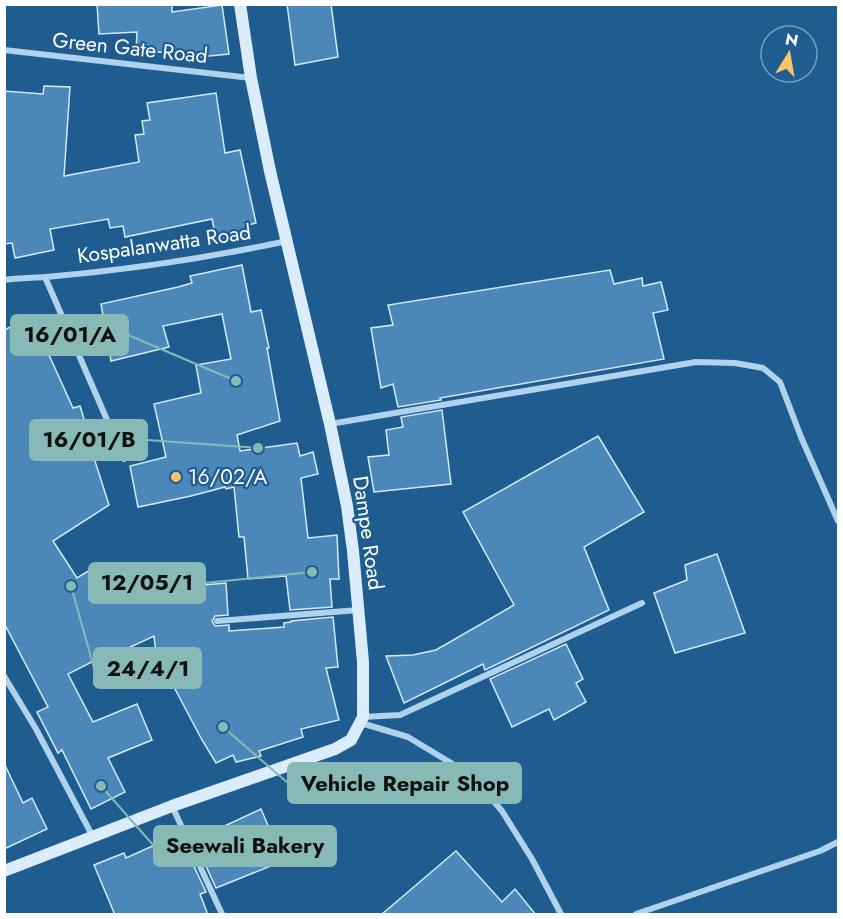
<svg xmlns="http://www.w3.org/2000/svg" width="843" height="919" font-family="Jost,sans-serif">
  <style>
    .building { fill: #4b88b9; stroke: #d4e9fa; stroke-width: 1.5 }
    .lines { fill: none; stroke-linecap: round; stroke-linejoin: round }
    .street { stroke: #afd2ed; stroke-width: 6 }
    .secondary { stroke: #dbecfa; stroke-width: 12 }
    .poi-dot { fill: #fbc36e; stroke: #1f5d90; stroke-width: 2 }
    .labels { text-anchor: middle; stroke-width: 4.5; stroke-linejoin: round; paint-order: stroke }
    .street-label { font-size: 21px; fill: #fff; stroke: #1f5d90 }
    .poi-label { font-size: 21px; fill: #fff; stroke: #1f5d90; text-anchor: start }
    .leader { fill: none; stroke: #87bab6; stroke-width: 2 }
    .callout-dot { fill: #87bab6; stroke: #1f5d90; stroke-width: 2 }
    .callout { fill: #87bab6; stroke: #87bab6; stroke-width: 2 }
    .callout-label { font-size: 22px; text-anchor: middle; font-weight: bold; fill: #111 }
  </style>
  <rect width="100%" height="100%" fill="#1f5d90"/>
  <g class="building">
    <polygon points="97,4 172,4 172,12 222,5 229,54 199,57 198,54 136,51 137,32 99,34"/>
    <polygon points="287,4 331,4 338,57 295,65"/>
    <polygon points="44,86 70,87 64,176 139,162 135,135 144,134 142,121 150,120 147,103 216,93 225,153 240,150 256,223 248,225 251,236 217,243 212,219 125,237 123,226 110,228 108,219 50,229 54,250 15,258 12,243 4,244 4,91 43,94"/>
    <polygon points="242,265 251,312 261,310 269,348 267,348 280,421 237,435 240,451 297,443 300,456 313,452 318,474 301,478 308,538 337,535 339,579 330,579 332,607 290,610 286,576 248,579 244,537 239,537 234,487 226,489 225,487 191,496 138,507 130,466 166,457 154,404 201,393 196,365 231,359 222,314 163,326 169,347 111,361 101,304 178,287 192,283 190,276"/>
    <polygon points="610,270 614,284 642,278 643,286 661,282 668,310 653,313 664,359 440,398 441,400 398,407 393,384 381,388 371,328 393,325 388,305"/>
    <polygon points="23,321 31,336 39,333 73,408 80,406 88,432 86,433 109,505 53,541 77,578 98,565 106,577 169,576 169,588 226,583 228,615 215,616 212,621 215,626 229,625 229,631 284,627 284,623 291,622 291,621 333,617 338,667 326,668 339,720 301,729 303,737 259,751 261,756 236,762 233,755 216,763 202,740 174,687 172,653 156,654 154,636 111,656 109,653 68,674 93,722 137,704 152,740 108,758 125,792 91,809 62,750 58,753 37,712 48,707 4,623 4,330"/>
    <polygon points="442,410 451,484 374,492 368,457 389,455 386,430 403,427 401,417"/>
    <polygon points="598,436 644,512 584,547 609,610 485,670 483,664 404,703 386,656 413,655 436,650 514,605 463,512"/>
    <polygon points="717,554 745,633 675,653 654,593 687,580 685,565"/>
    <polygon points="566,644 583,679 576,683 586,702 554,720 549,709 512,727 490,679"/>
    <polygon points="4,763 23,803 32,798 47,829 4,849"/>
    <polygon points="261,809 283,861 216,888 194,840"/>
    <polygon points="177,835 181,846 184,845 206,892 200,894 208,915 115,915 94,865 124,853 126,858"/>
    <polygon points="456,851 502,902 515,889 536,915 381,915"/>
  </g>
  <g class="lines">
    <g class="street">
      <polyline points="4,50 251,78"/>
      <polyline points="45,277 124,459"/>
      <path d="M4,280C18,278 32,278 46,277C127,270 208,258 287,241"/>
      <polyline points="330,424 696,362 735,363 763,368 780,382 801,437 838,521"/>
      <polyline points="217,621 359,610"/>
      <polyline points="4,676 36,729 93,837"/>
      <polyline points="363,717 400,715 642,603"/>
      <polyline points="361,723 408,737 451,763 479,784 502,811 532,859 561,914"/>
      <polyline points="172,806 222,914"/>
      <polyline points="636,914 820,851 838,842"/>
    </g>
    <polyline class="secondary" points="4,871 172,806 335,749 351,740 363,717 363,662 353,551 347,506 330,424 270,171 251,78 240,4"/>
  </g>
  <circle class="poi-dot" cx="176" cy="477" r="6"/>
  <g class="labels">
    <g class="street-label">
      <text transform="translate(130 48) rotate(6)" y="7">Green Gate Road</text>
      <text transform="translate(164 244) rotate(-8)" y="7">Kospalanwatta Road</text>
      <text transform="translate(368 533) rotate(82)" y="7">Dampe Road</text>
    </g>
    <g class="poi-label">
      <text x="188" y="484">16/02/A</text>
    </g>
  </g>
  <path class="leader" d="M236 381L128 335M258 448L147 440M312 572L205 583M71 586L94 668M223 727L288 783M101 786L154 846"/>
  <g class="callout-dot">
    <circle cx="236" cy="381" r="6"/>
    <circle cx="258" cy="448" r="6"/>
    <circle cx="312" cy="572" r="6"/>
    <circle cx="71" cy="586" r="6"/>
    <circle cx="223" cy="727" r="6"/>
    <circle cx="101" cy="786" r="6"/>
  </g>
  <g class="callout">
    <rect x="11" y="315" width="117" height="40" rx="6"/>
    <rect x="30" y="420" width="117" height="40" rx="6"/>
    <rect x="89" y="563" width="116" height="40" rx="6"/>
    <rect x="94" y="648" width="107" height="40" rx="6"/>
    <rect x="288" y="763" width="233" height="40" rx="6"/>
    <rect x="154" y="826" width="182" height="40" rx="6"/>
  </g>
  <g class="callout-label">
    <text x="70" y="342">16/01/A</text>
    <text x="89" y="447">16/01/B</text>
    <text x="147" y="590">12/05/1</text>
    <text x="148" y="676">24/4/1</text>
    <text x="405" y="791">Vehicle Repair Shop</text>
    <text x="245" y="853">Seewali Bakery</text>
  </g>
  <rect width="843" height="919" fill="none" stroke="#ffffff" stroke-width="12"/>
  <g transform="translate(789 54) rotate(11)"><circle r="28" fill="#1f5d90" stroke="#799ebc" stroke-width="1.5"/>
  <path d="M0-4.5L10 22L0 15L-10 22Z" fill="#fbc36e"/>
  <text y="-9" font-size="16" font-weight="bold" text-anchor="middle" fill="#ffffff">N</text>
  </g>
</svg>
